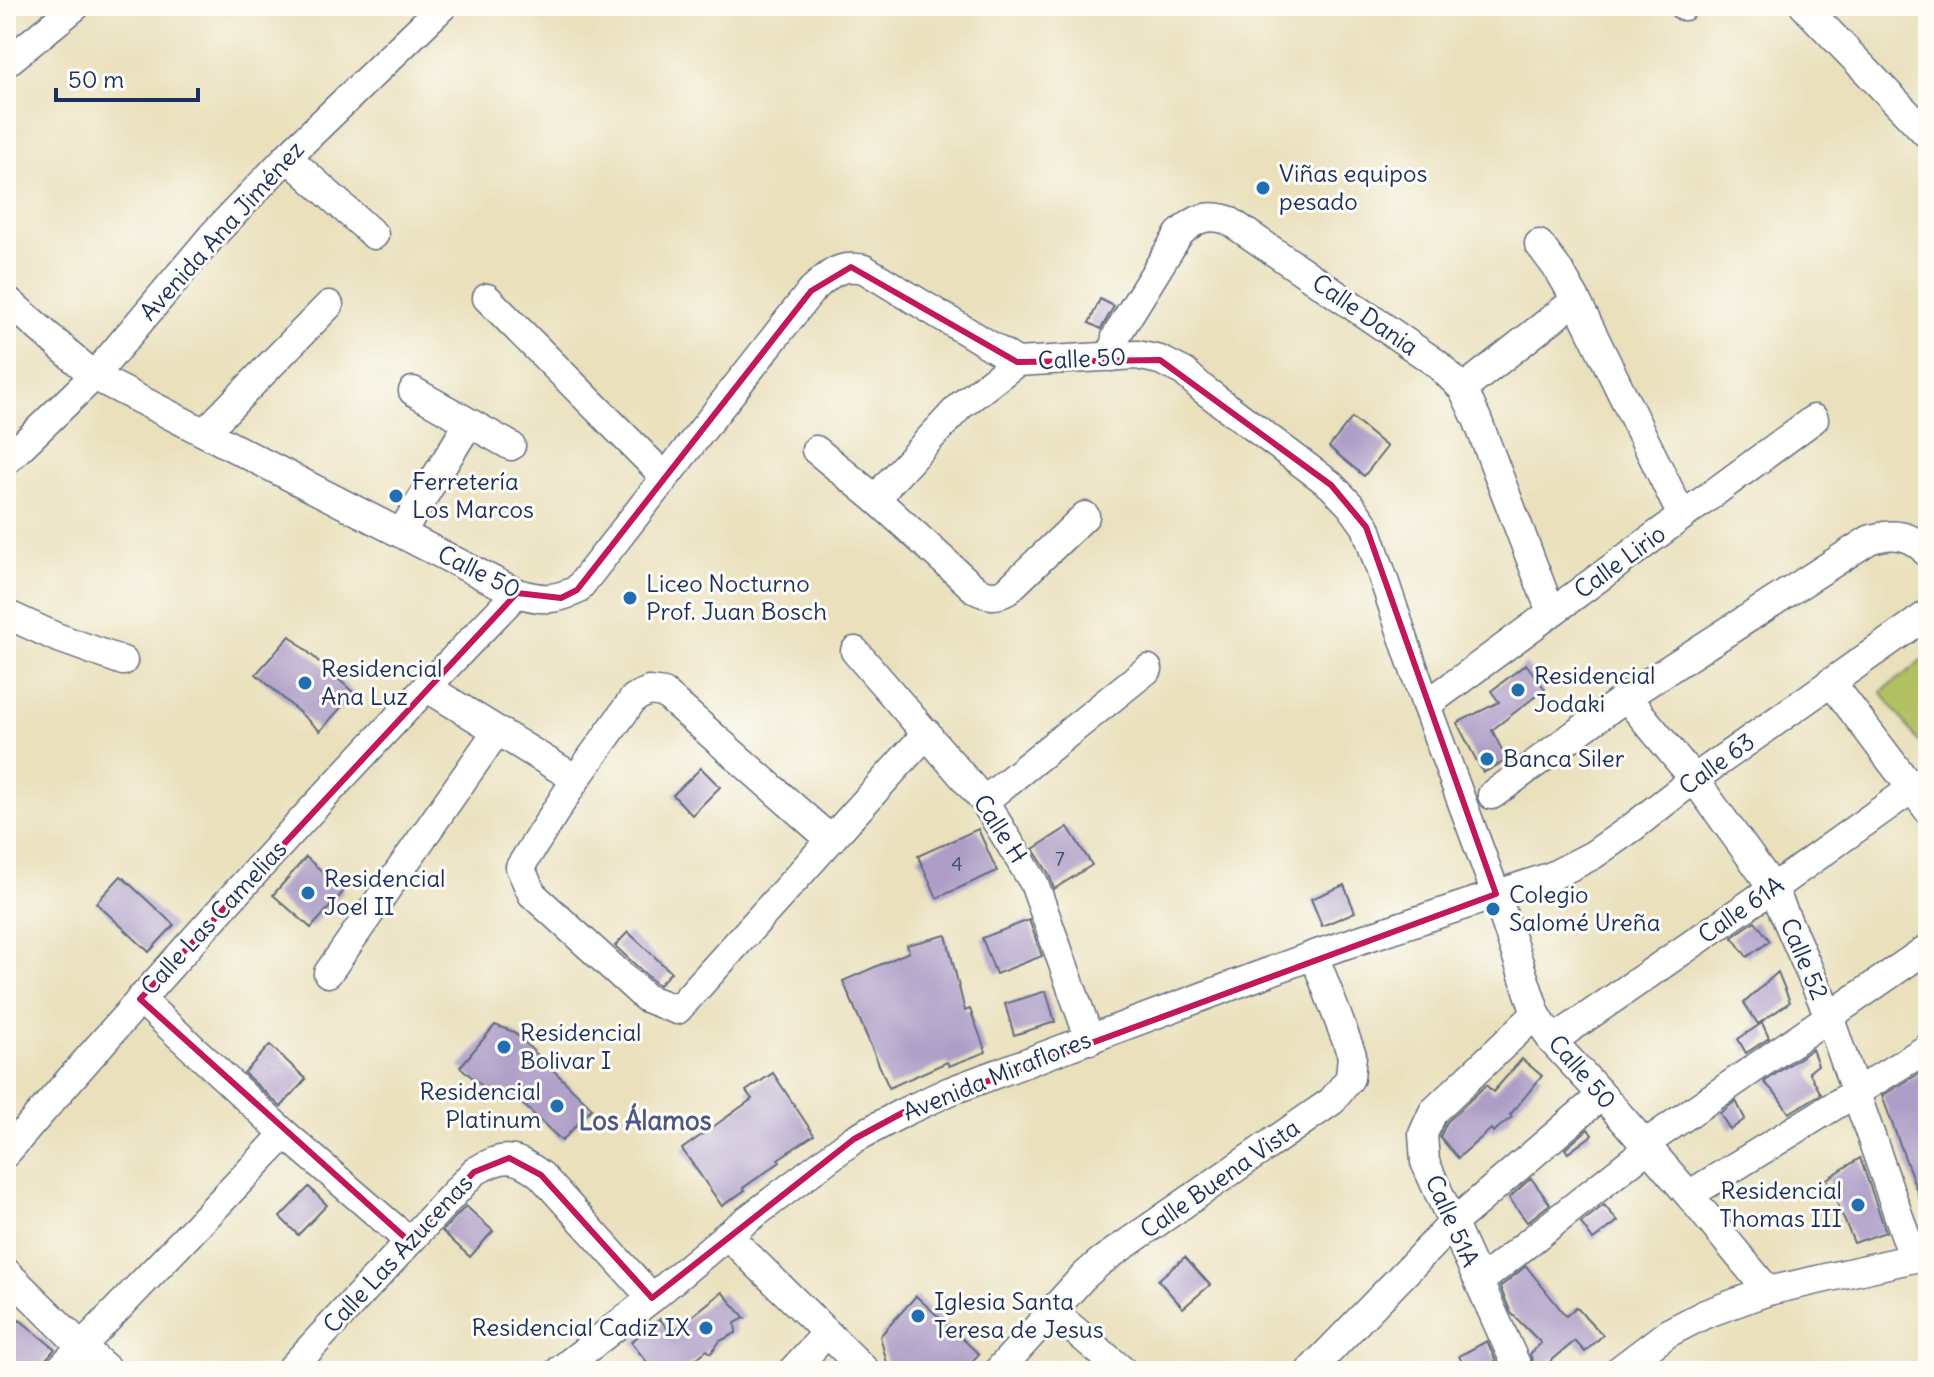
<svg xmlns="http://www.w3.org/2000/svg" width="1934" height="1377" font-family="Delius,sans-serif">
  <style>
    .green { fill: #b3c062; stroke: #677860; stroke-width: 2 }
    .building { fill: #ae9ec7 }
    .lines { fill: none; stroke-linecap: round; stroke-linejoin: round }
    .minor-casing { stroke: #636d7f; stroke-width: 31 }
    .minor { stroke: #fff; stroke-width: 28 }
    .marked { fill: none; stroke: #c2185b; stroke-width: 6; stroke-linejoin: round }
    .poi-dot { fill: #1f6fb2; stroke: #fdfcf7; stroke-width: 3 }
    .labels { text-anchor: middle; stroke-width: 6; stroke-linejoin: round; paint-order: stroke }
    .number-label { font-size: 20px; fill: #404b78 }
    .poi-label { font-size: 24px; fill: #1b2f5e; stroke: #fdfcf7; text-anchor: start }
    .street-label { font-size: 24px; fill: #1b2f5e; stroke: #fdfcf7 }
    .neighbourhood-label { font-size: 26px; font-weight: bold; fill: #4e5683; stroke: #fdfcf7 }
  </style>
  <rect width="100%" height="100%" fill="#fdfcf7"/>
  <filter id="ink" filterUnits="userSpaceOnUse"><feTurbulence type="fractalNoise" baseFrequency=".0125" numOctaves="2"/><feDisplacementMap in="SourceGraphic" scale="16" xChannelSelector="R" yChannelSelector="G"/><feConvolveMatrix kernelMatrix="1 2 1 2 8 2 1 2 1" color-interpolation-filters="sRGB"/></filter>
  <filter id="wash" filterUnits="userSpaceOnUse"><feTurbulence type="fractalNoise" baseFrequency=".006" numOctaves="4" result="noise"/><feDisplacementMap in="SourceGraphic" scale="32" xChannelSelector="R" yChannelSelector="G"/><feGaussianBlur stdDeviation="1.8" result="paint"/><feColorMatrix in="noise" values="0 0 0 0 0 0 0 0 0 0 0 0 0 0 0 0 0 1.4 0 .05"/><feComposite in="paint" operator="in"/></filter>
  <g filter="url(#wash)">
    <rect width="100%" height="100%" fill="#eae0bc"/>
    <polygon class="green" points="1928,656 1928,735 1919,742 1881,692"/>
    <g id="blocks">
      <g class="building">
        <polygon points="1100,299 1114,306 1101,329 1089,323"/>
        <polygon points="1352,418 1387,447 1364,476 1329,447"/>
        <polygon points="290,636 354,693 320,731 256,674"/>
        <polygon points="1526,664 1545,689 1492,730 1507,760 1483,773 1457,723 1499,702 1491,691"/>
        <polygon points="701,768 720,787 692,815 673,795"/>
        <polygon points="1068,827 1092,865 1054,889 1049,874 1033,849"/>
        <polygon points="978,829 997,871 937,898 918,856"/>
        <polygon points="306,857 344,891 311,928 273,895"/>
        <polygon points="121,876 174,925 149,952 96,903"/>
        <polygon points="1344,885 1355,912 1322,926 1311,899"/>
        <polygon points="1029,920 1042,956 996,974 982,938"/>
        <polygon points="1755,921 1770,941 1747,957 1732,937"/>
        <polygon points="628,932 671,972 659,985 655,983 615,946"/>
        <polygon points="946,935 965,1011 970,1009 986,1052 949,1066 947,1062 889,1088 843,981 909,952 907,945"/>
        <polygon points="1778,972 1790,1002 1758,1024 1744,1003"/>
        <polygon points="1046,991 1055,1022 1014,1035 1005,1004"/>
        <polygon points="1762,1023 1769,1038 1746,1053 1738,1039"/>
        <polygon points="495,1025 514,1032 592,1108 562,1141 509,1091 489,1092 460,1067"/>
        <polygon points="270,1045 306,1079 281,1107 244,1073"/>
        <polygon points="1812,1049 1818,1065 1809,1072 1821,1094 1789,1113 1776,1094 1764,1082"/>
        <polygon points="1522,1059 1542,1076 1510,1115 1512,1117 1493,1132 1491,1129 1458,1158 1440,1137 1447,1122 1486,1085 1493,1092"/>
        <polygon points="1928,1068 1928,1215 1926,1215 1882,1096"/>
        <polygon points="773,1073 814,1135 778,1159 780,1162 743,1188 745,1190 722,1206 682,1149 752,1099 746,1091"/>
        <polygon points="1736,1101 1745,1119 1730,1130 1720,1113"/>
        <polygon points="1588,1129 1592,1135 1568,1153 1565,1149"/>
        <polygon points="1860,1158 1886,1232 1854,1243 1827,1179"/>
        <polygon points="1531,1178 1550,1204 1527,1222 1509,1198"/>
        <polygon points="309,1187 327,1205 298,1235 280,1217"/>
        <polygon points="1604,1205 1618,1221 1593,1240 1581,1223"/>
        <polygon points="466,1206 493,1231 470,1257 442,1231"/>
        <polygon points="1185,1257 1210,1285 1183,1308 1158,1280"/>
        <polygon points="1526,1266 1566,1316 1576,1307 1603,1335 1585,1352 1575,1341 1539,1371 1535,1369 1530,1354 1541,1343 1511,1313 1500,1287"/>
        <polygon points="722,1292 745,1318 735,1323 736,1333 720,1341 711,1353 707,1350 681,1371 654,1371 631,1342 660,1319 671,1333"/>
        <polygon points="916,1296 979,1354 963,1371 889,1371 880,1336"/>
        <polygon points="20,1320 55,1349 45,1360 41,1371 6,1371 6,1337"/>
        <polygon points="1487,1341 1499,1368 1494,1371 1466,1371 1459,1356"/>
      </g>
    </g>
  </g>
  <g filter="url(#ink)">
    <use href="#blocks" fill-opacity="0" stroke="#636d7f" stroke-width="2"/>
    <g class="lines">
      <defs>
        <g id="minor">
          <polyline points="1683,6 1684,6"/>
          <polyline points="1804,6 1928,135"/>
          <polyline points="6,63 76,6"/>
          <polyline points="287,157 374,235"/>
          <polyline points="1539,244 1560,272 1576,300 1682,516"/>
          <polyline points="487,298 665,477"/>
          <path d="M6,299L94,376L517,593C541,600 554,601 577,590L811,291C829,274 839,264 864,269L1017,362L1137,355L1160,360L1184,372L1203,389L1331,485L1351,506L1366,527L1426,705L1496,894L1536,1014L1552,1041L1602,1095L1689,1195L1768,1291"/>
          <path d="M1112,357L1116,337L1119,331L1179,234C1195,219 1207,213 1228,220L1436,363L1463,389L1477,419L1551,612"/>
          <path d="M1017,362L960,406L889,483L877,500L976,590C988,596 996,597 1007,591L1085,516"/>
          <polyline points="1463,389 1576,300"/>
          <polyline points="413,391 511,446"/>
          <polyline points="205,432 329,305"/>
          <polyline points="816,450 877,500"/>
          <polyline points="6,461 94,376 212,236 287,157 443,6"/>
          <polyline points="401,533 469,423"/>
          <polyline points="6,614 56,637 123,661"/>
          <polyline points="855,651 984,801 1034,883 1090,1040"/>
          <polyline points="1831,682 1928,810"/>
          <polyline points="426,687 576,779"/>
          <polyline points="1626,697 1694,779 1773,888 1829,1016 1913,1257"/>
          <polyline points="1426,705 1814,419"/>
          <path d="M1492,795L1626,697L1869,540C1892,532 1912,534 1928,554"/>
          <polyline points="984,801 1148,669"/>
          <polyline points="831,840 664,693 649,691 634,698 576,779 520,867 532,894 646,998 677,1010 927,733"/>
          <polyline points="328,973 497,731"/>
          <polyline points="140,999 285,1134 409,1241"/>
          <polyline points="1552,1041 1773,888 1928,777"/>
          <polyline points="1645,1144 1928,948"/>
          <path d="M6,1153C171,962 341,774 517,593"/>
          <polyline points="1689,1195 1928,1048"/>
          <polyline points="727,1235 866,1371"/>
          <polyline points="6,1272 81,1346 109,1371"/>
          <polyline points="1479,1282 1648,1148"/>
          <polyline points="1052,1311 1123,1371"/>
          <polyline points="58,1371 285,1134"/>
          <path d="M289,1371L474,1172C502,1155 514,1154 541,1175L652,1298"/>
          <polyline points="559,1371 652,1298 727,1235 854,1139 904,1112 950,1091 1314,955 1552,876 1593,855 1633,827 1694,779 1928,614"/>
          <polyline points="792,1371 827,1333"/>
          <polyline points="998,1371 1082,1278 1100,1262 1332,1101 1350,1078 1352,1055 1314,955"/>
          <polyline points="1310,1371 1453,1223 1602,1095"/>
          <polyline points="1519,1371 1425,1162 1423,1134 1433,1112 1536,1014"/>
          <polyline points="1618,1371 1668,1333 1705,1314 1768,1291 1928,1255"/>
        </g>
      </defs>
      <use href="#minor" class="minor-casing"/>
      <use href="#minor" class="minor"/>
    </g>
  </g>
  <path class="marked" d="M851,267L1017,362L1160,360L1331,485L1366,527L1496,894L904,1112L854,1139L652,1298L541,1175L509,1158L474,1172L409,1241L140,999L517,593L561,598L577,590L811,291Z"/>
  <g class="poi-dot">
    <circle cx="1263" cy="188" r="8"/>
    <circle cx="396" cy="496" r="8"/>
    <circle cx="630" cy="598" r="8"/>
    <circle cx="305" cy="683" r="8"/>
    <circle cx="1518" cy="690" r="8"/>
    <circle cx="1487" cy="759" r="8"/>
    <circle cx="308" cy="893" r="8"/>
    <circle cx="1493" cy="909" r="8"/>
    <circle cx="504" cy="1047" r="8"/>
    <circle cx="557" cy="1106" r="8"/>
    <circle cx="1858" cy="1205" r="8"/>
    <circle cx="918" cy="1316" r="8"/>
    <circle cx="706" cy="1328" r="8"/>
  </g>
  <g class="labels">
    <g class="number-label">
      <text x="1060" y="866">7</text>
      <text x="957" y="871">4</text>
    </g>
    <g class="poi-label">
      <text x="1279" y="182">Viñas equipos<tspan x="1279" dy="28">pesado</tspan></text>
      <text x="412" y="490">Ferretería<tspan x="412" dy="28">Los Marcos</tspan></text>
      <text x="646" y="592">Liceo Nocturno<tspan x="646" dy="28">Prof. Juan Bosch</tspan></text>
      <text x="321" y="677">Residencial<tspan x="321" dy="28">Ana Luz</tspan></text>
      <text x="1534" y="684">Residencial<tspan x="1534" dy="28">Jodaki</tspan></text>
      <text x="1503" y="767">Banca Siler</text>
      <text x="324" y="887">Residencial<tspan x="324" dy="28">Joel II</tspan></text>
      <text x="1509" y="903">Colegio<tspan x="1509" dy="28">Salomé Ureña</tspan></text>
      <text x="520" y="1041">Residencial<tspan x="520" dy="28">Bolivar I</tspan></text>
      <text x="541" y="1100" text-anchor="end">Residencial<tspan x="541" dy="28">Platinum</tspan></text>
      <text x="1842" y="1199" text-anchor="end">Residencial<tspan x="1842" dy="28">Thomas III</tspan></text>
      <text x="934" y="1310">Iglesia Santa<tspan x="934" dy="28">Teresa de Jesus</tspan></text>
      <text x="690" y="1336" text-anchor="end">Residencial Cadiz IX</text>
    </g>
    <g class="street-label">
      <text transform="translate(222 231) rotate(-48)" y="8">Avenida Ana Jiménez</text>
      <text transform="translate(1365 315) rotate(35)" y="8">Calle Dania</text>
      <text transform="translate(1082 359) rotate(-3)" y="8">Calle 50</text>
      <text transform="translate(1620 562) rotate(-36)" y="8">Calle Lirio</text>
      <text transform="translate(479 572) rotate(26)" y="8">Calle 50</text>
      <text transform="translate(1717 764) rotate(-36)" y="8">Calle 63</text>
      <text transform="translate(1000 829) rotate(57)" y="8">Calle H</text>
      <text transform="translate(1741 910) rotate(-35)" y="8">Calle 61A</text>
      <text transform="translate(214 918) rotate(-47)" y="8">Calle Las Camelias</text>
      <text transform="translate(1804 959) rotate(67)" y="8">Calle 52</text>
      <text transform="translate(1582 1072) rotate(49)" y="8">Calle 50</text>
      <text transform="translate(997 1076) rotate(-22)" y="8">Avenida Miraflores</text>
      <text transform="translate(1220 1179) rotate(-35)" y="8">Calle Buena Vista</text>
      <text transform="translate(1452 1221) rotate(66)" y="8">Calle 51A</text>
      <text transform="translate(398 1254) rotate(-47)" y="8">Calle Las Azucenas</text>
    </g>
    <g class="neighbourhood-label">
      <text x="645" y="1130">Los Álamos</text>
    </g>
  </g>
  <rect width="1934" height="1377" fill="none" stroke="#fdfcf7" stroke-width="32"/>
  <path d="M56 88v12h142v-12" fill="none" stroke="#1b2f5e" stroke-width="4"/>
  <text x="68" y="88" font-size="24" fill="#1b2f5e" stroke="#fdfcf7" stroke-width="6" paint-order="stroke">50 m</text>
</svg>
